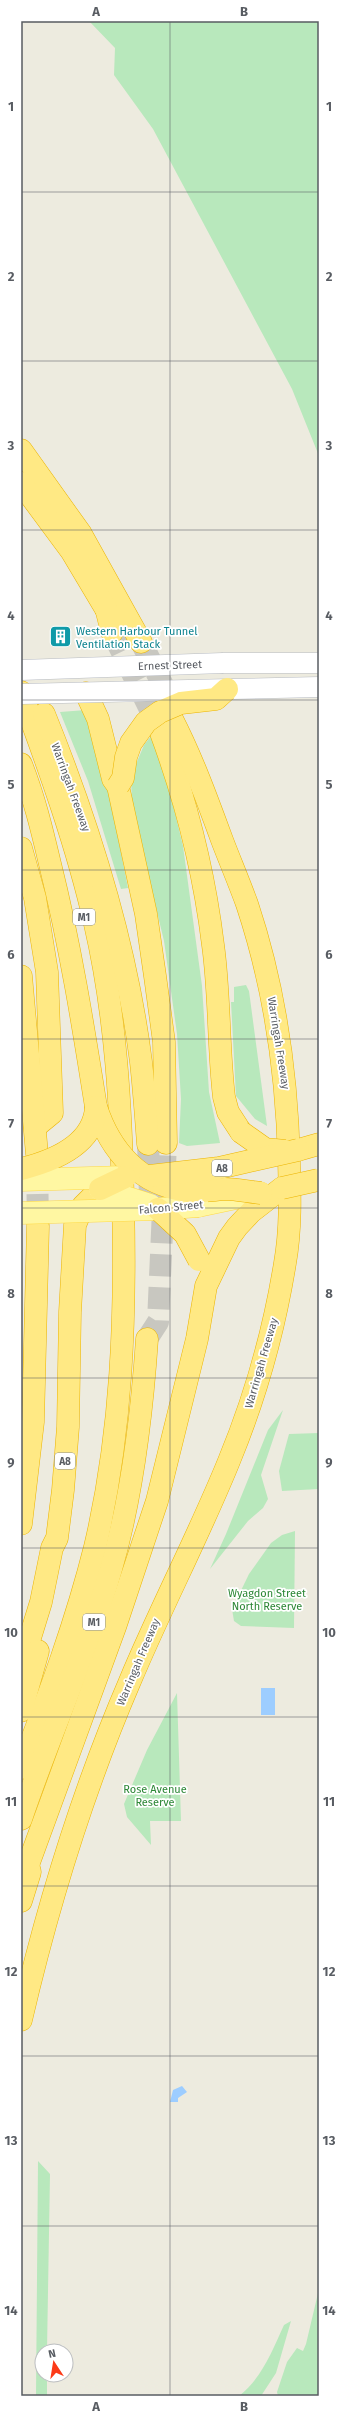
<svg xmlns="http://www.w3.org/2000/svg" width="340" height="2417" font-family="'Fira Sans',sans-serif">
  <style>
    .green { fill: #b8e8bc }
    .water { fill: #9dcdff }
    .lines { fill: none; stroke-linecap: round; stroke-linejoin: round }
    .highway-tunnel { stroke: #c8c7c0; stroke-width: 22; stroke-dasharray: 22 11; stroke-linecap: butt }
    .secondary-casing { stroke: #b8bcc3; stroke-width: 21 }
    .primary-casing { stroke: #ffd946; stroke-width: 23 }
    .highway-casing { stroke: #ecb400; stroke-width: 23 }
    .secondary { stroke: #fff; stroke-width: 20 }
    .primary { stroke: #fff7a2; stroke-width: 22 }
    .highway { stroke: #ffe984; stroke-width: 22 }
    .secondary-bridge-casing { stroke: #b8bcc3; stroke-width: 21; stroke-linecap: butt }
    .primary-bridge-casing { stroke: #ffd946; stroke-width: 23; stroke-linecap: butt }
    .highway-bridge-casing { stroke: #ecb400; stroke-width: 23; stroke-linecap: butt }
    .secondary-bridge { stroke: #fff; stroke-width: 20 }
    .primary-bridge { stroke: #fff7a2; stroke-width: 22 }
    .highway-bridge { stroke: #ffe984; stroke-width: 22 }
    .grid { fill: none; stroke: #585c62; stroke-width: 1; stroke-opacity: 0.55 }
    .labels { text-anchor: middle; stroke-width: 3.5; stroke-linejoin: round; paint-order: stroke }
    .shield { fill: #fff; stroke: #8a8d91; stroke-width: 1 }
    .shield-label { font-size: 10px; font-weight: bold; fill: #585c62 }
    .culture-label { font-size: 11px; fill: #0d838f; stroke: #fff; text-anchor: start }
    .street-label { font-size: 11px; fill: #585c62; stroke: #fff }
    .park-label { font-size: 11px; fill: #2c8736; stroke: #fff }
    .neatline { fill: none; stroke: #585c62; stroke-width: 1.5 }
    .grid-label { font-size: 13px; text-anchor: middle; font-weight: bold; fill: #585c62 }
  </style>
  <rect width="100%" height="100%" fill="#edebdf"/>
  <g class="green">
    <polygon points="89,21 319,21 319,456 292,389 153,129 114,75 115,48"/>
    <polygon points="86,710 104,767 128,888 121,889 88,781 60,712"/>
    <polygon points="151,736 164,767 183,846 202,986 209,1092 220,1143 187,1146 179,1143 181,1099 177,1034 164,941 132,808 131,776 144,745"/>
    <polygon points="246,985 249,991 267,1126 255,1119 236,1096 231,1002 234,1002 234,987"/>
    <polygon points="283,1410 261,1475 268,1499 263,1508 248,1521 210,1569 226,1534 268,1430"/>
    <polygon points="319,1433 319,1489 282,1491 279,1471 289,1434"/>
    <polygon points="295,1531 294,1628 241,1626 234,1621 232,1609 249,1574 271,1543 282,1535"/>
    <polygon points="177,1693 181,1821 150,1821 151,1845 127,1817 124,1804 147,1750"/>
    <polygon points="38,2161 50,2174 47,2351 42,2351 42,2375 47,2375 47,2396 36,2396"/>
    <polygon points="319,2289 319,2396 278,2396 277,2392 287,2362 297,2348 303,2351 306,2344"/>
    <path d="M291,2321L276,2373L261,2396H239C262,2378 272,2351 284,2325Z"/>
  </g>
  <g class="water">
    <rect x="261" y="1688" width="14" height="27"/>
    <polygon points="182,2086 187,2092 178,2098 178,2102 170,2102 173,2090"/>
  </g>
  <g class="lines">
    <g class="highway-tunnel">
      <polyline points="112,632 160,730"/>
      <polyline points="141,642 174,707"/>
      <polyline points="148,1144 150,1195"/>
      <polyline points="37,1161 38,1226"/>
      <polyline points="147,1339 158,1322 166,1143"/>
    </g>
    <defs>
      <g id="secondary">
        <polyline points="223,663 319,663"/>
        <polyline points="232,689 319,687"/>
      </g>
      <polyline id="primary" points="198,1206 260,1193"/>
      <g id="highway">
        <polyline points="21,450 81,534 141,642"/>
        <polyline points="21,483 72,552 106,609"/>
        <polyline points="106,608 112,632"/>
        <path d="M21,692C49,768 77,845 95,924C116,1015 121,1107 123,1200C126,1316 122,1433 95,1547C76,1623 49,1695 21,1768"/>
        <polyline points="86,693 98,719 113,779 118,786 146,914 155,976 164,1042 166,1143"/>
        <path d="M44,714C89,825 126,943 141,1062C144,1089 146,1117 148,1144"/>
        <path d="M160,730C186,800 204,871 213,945C220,995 218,1046 224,1097L228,1112L241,1132"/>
        <path d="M21,764C34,797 42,830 50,864C70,944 83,1025 96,1107"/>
        <polyline points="21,848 35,898 47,972 52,1113 35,1127"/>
        <polyline points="21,976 37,1154"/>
        <polyline points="298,1150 319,1144"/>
        <polyline points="21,1524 33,1422 38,1226"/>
        <polyline points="21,1667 41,1602 52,1548 57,1538 63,1490 68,1427 70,1312 75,1225 83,1206 100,1189"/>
        <polyline points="21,1711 38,1651"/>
        <path d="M21,1819C49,1735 87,1654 111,1569C132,1497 142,1413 147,1339"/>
        <polyline points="21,1877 28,1865 115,1627 157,1501 197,1339 206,1286 229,1238 237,1227 251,1212 282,1188"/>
        <polyline points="21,1901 30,1872 28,1865"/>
        <path d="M21,2020C48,1904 83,1790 130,1681C161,1607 199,1535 229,1461C255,1398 274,1331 285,1263C291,1229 290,1195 289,1161C287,1073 275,988 247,904C239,882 230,861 222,840C207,799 192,758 172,719"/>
      </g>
    </defs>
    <use href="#secondary" class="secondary-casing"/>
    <use href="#primary" class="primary-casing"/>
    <use href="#highway" class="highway-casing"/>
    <use href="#secondary" class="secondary"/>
    <use href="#primary" class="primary"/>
    <use href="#highway" class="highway"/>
    <defs>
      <g id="secondary-bridge">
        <polyline points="21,670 223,663"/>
        <polyline points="21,694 230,689"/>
      </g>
      <g id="primary-bridge">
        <polyline points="21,1180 125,1177"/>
        <polyline points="100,1189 150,1205"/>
        <polyline points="21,1213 158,1209 198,1206"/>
      </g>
      <g id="highway-bridge">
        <polyline points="118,786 123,778 126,757 131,743 146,722 160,712 181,703 216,699 227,689"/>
        <path d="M96,1107C110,1150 139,1185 188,1191C200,1192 212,1190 225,1189C237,1189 249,1192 261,1193"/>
        <polyline points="241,1132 265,1149 285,1151"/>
        <path d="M21,1169C53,1161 94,1145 96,1107"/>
        <polyline points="150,1176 219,1168 298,1150"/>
        <polyline points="282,1188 318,1180"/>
        <polyline points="100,1189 125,1177"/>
        <polyline points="158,1209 185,1234 199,1260"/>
      </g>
    </defs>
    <use href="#secondary-bridge" class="secondary-bridge-casing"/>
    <use href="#primary-bridge" class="primary-bridge-casing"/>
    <use href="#highway-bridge" class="highway-bridge-casing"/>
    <use href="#secondary-bridge" class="secondary-bridge"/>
    <use href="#primary-bridge" class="primary-bridge"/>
    <use href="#highway-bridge" class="highway-bridge"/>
  </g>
  <path class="grid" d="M170,21V2396M21,192H319M21,361H319M21,530H319M21,700H319M21,870H319M21,1039H319M21,1208H319M21,1378H319M21,1548H319M21,1717H319M21,1886H319M21,2056H319M21,2226H319"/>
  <defs>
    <symbol id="building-square" viewBox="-11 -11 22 22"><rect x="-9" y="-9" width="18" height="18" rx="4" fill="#0f9aa8" stroke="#fff"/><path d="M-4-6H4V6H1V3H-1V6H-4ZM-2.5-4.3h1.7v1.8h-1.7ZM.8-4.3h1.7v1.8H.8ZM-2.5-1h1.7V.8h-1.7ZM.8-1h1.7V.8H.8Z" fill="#fff"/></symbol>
  </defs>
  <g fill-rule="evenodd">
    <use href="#building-square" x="48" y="624" width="25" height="25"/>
  </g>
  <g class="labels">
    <g class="shield">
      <rect x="73" y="909" width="22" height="16" rx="3"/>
      <rect x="212" y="1160" width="20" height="16" rx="3"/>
      <rect x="55" y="1453" width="20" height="16" rx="3"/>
      <rect x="83" y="1614" width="22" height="16" rx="3"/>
    </g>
    <g class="shield-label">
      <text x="84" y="921">M1</text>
      <text x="222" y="1172">A8</text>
      <text x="65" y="1465">A8</text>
      <text x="94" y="1626">M1</text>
    </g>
    <g class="culture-label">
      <text x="76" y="635">Western Harbour Tunnel<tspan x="76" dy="13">Ventilation Stack</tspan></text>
    </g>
    <g class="street-label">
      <text transform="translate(170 665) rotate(-2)" y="4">Ernest Street</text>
      <text transform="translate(71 787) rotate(70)" y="4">Warringah Freeway</text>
      <text transform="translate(279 1043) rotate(81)" y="4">Warringah Freeway</text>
      <text transform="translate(171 1207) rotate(-5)" y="4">Falcon Street</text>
      <text transform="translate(261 1363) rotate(-74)" y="4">Warringah Freeway</text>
      <text transform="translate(138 1662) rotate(-67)" y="4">Warringah Freeway</text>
    </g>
    <g class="park-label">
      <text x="267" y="1597">Wyagdon Street<tspan x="267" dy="13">North Reserve</tspan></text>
      <text x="155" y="1793">Rose Avenue<tspan x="155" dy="13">Reserve</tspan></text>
    </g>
  </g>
  <rect width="340" height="2417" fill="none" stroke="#ffffff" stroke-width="44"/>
  <g transform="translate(54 2363) rotate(348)"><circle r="19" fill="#ffffff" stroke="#bcbec0"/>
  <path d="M0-3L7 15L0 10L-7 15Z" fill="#fc3a17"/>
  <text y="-6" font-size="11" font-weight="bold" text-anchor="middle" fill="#585c62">N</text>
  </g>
  <rect x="22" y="22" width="296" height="2373" class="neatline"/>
  <g class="grid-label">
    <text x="96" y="16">A</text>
    <text x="244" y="16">B</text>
    <text x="11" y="111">1</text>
    <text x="329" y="111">1</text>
    <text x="11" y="281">2</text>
    <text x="329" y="281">2</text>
    <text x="11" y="450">3</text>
    <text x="329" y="450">3</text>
    <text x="11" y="620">4</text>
    <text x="329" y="620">4</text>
    <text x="11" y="789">5</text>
    <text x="329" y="789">5</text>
    <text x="11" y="959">6</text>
    <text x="329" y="959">6</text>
    <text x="11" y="1128">7</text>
    <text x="329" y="1128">7</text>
    <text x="11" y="1298">8</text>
    <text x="329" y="1298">8</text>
    <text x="11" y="1467">9</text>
    <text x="329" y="1467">9</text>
    <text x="11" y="1637">10</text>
    <text x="329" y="1637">10</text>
    <text x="11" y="1806">11</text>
    <text x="329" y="1806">11</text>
    <text x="11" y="1976">12</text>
    <text x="329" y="1976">12</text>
    <text x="11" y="2145">13</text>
    <text x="329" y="2145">13</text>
    <text x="11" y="2315">14</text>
    <text x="329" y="2315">14</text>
    <text x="96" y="2411">A</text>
    <text x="244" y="2411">B</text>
  </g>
</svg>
